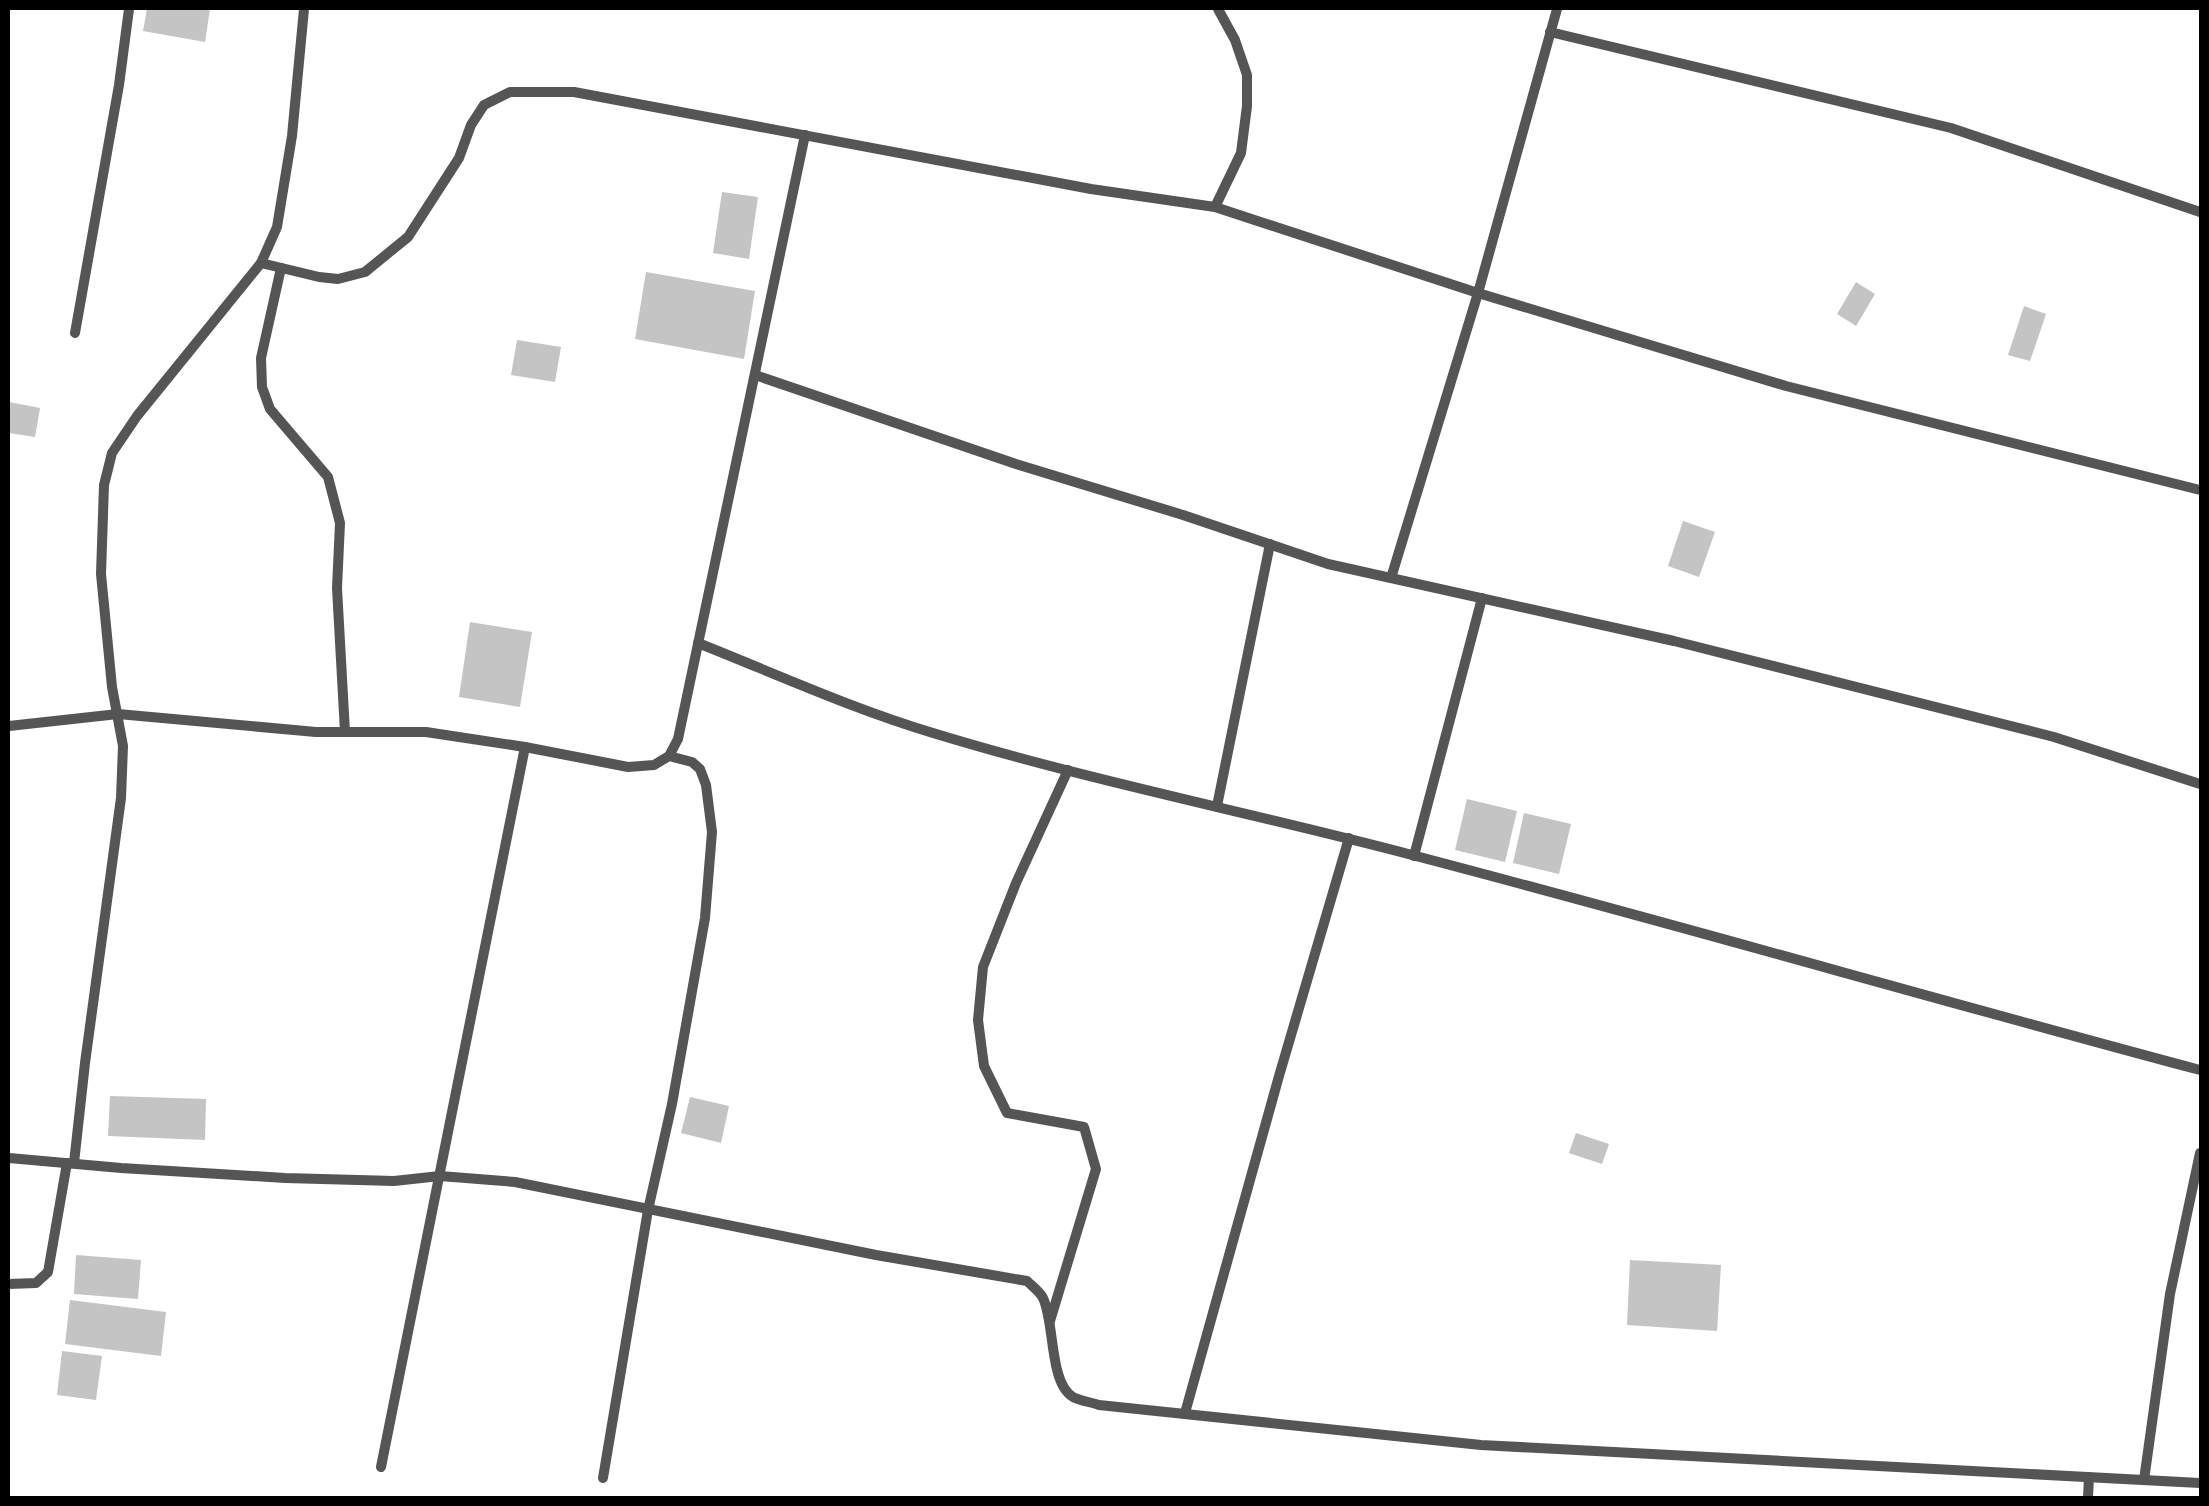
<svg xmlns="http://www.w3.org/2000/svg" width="2209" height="1506" font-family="Mulish,sans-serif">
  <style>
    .building { fill: #c4c4c4 }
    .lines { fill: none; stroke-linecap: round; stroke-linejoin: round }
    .minor { stroke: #555; stroke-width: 10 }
  </style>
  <rect width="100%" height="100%" fill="#fff"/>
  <g class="building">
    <polygon points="147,9 210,9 205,42 143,31"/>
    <polygon points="722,192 758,197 749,259 713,253"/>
    <polygon points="646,272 755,291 744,359 635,339"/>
    <polygon points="1856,282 1875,294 1856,326 1837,314"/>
    <polygon points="2024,306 2046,314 2030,361 2008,355"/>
    <polygon points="517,340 561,347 555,382 511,375"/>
    <polygon points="9,402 40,408 35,437 9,433"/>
    <polygon points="1683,521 1715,532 1699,577 1668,566"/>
    <polygon points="470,622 532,632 520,707 459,697"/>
    <polygon points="1467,799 1517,811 1505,862 1455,850"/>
    <polygon points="1524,813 1571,824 1559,874 1513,863"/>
    <polygon points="110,1096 206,1099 205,1140 108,1136"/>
    <polygon points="690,1097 729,1106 721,1143 681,1133"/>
    <polygon points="1576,1133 1609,1144 1602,1164 1569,1153"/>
    <polygon points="76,1255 141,1260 138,1299 74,1294"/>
    <polygon points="1630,1260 1721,1265 1717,1331 1627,1325"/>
    <polygon points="70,1300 166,1312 161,1356 65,1344"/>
    <polygon points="62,1351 102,1356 96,1400 57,1395"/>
  </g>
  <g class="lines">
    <g class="minor">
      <polyline points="1550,32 1951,128 2200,212"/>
      <polyline points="1215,207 1241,153 1247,106 1247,75 1235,40 1218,9"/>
      <polyline points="261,263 319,277 338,279 365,272 408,237 459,158 471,125 484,105 510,92 574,92 1091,189 1215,207 1478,293 1786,386 2200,490"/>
      <polyline points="281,268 261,358 262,387 270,409 328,477 340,523 337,588 345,732"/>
      <polyline points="75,333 119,85 129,9"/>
      <polyline points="755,375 1016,464 1183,515 1328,564 1674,641 2054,737 2200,784"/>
      <polyline points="1391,578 1478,293 1557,9"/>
      <path d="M698,643C776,674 853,709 933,733C1090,781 1253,813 1412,855C1676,924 1937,1000 2200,1070"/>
      <polyline points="9,726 118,714 316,732 426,732 525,747 628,767 654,765 669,756 678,739 805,135"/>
      <polyline points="1217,806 1270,544"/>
      <polyline points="1414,856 1482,598"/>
      <path d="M9,1158L121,1168L285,1178L394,1181L440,1176L515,1182L876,1255L1027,1281C1032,1286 1040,1292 1043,1298C1055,1323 1049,1383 1073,1397C1080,1401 1091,1402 1099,1405L1481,1445L2200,1483"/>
      <polyline points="74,1163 85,1063 121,798 123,746 112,687 101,574 104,485 112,453 137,416 261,263 277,227 292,136 304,9"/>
      <polyline points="9,1284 36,1283 48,1272 67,1163"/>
      <polyline points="1050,1321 1096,1169 1084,1127 1007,1113 984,1066 978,1020 983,967 1016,883 1068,770"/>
      <polyline points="1185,1413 1279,1076 1349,838"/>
      <polyline points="381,1467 525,747"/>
      <polyline points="603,1478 648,1210 672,1104 705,918 712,832 706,785 700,769 692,762 669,756"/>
      <polyline points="2144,1480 2170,1294 2200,1153"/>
      <polyline points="2088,1497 2089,1477"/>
    </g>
  </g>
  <rect width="2209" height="1506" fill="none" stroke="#000000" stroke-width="20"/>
</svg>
